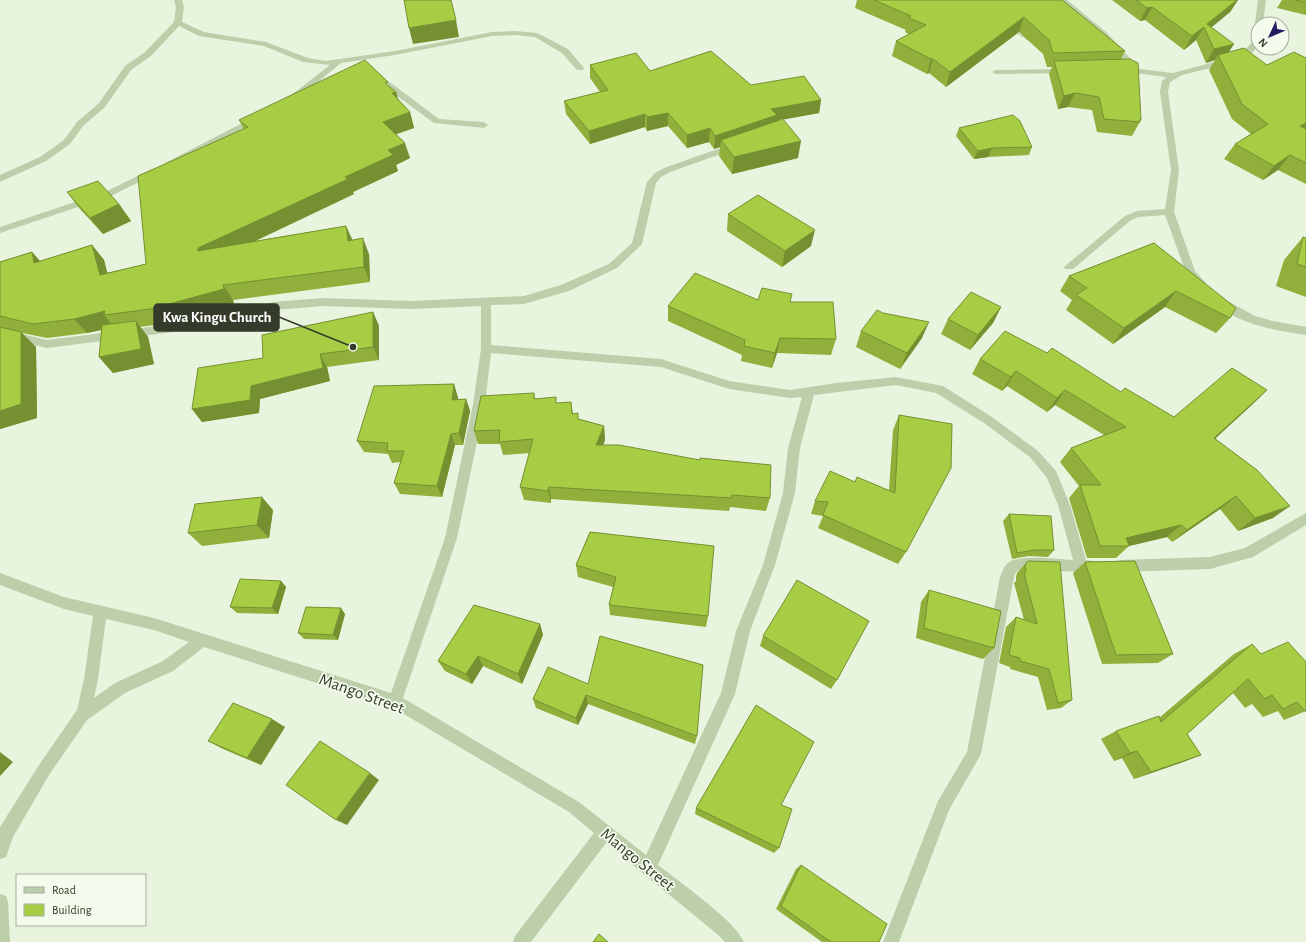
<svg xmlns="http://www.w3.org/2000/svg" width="1306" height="942" font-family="'Alegreya Sans',sans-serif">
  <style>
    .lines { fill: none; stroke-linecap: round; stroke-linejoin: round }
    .path { stroke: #9cad89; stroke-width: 1.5; stroke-dasharray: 1.5 1.5; stroke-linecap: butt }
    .minor { fill: #bcceaa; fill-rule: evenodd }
    .wall { fill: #90b03b }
    .shaded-wall { fill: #759030 }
    .building { fill: #a7cd45; stroke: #759030 }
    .labels { text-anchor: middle; stroke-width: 3.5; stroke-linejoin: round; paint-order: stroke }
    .near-street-label { font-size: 17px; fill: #353b2a; stroke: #f3fbec }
    .leader { fill: none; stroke: #353b2a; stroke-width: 1.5 }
    .callout-dot { fill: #353b2a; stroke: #f3fbec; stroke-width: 1.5 }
    .callout { fill: #353b2a; stroke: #353b2a; stroke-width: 1.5 }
    .callout-label { font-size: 15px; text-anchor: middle; font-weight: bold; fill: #fff }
  </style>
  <rect width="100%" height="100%" fill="#e9f4df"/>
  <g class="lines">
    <polyline class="path" points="1016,32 1030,41"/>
    <g class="minor">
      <polygon points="174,0 182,0 184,7 182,22 204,32 266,42 308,58 326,61 395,51 492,32 515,31 537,33 568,49 584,68 583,70 577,70 562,53 535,37 515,35 492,36 395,55 341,63 296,100 293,100 289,98 290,96 330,65 303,62 264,46 199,36 179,26 151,56 131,70 105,107 83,126 70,144 46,161 0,182 0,175 40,157 64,140 77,122 99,103 125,66 145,52 174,22 176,7"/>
      <polygon points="1059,0 1067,0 1106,32 1140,69 1173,73 1225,59 1247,48 1253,41 1254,31 1258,29 1258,45 1253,52 1231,63 1182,75 1170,82 1168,92 1179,170 1174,212 1195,271 1206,283 1205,286 1197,286 1186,273 1165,215 1139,217 1131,220 1073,269 1065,269 1064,267 1125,216 1137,211 1165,209 1171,170 1160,92 1162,81 1166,77 1119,71 1119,67 1130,68 1100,36"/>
      <polygon points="1258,0 1266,0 1263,24 1258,24 1258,26 1255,24"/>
      <polygon points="1066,69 1070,71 1069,73 996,74 992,72 996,70"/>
      <polygon points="378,78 384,78 439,119 484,122 488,125 484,128 434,123 378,82"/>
      <polygon points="256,116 259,117 260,119 259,121 172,165 169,166 165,163"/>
      <path d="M735,143L738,144L739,146L738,148L670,172L661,177L656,183L642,244L617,268L569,291L524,304L491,305V345L661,359L729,381L790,390L836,383L896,377L943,386L992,417L1038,451L1056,471L1070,505L1086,560L1101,562L1102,566L1101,570L1096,572L1019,570L1016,572L1014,577L981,754L949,810L899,942H883L938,801L967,752L1000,577C1002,573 1004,566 1008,563C1018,554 1058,559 1073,560L1058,505L1047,478L1030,457L984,423L936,393L896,385L814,395L800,448L795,493L775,565L750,631L735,694L658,865C678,881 736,921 744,942H725L717,934L606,843L531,942H513L515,936L594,833L569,812L392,707L204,647L173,671L125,693L87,720L49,775L13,837L6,857L0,859V827L39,765L77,710L84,679L93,616L64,609L0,585V573L64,597L154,618L391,693L445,538L473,404L481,349V306L411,309L323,306L273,310L214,327L47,348L0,337V329L47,340L214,319L273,302L323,298L411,301L524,296L561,285L609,264L632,243L647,182L655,173L664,168ZM491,353L661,367L729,389L790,398L802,397L788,448L783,493L763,565L736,631L721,693L646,855L579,802L403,698L457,538L485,404ZM106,619L154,630L189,642L163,661L115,683L94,698L98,679Z"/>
      <polygon points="152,169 156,172 155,174 111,196 0,233 0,227 105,192"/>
      <path d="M1222,298L1255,316L1273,321L1306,327V335C1284,332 1229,323 1217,302L1218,299Z"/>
      <polygon points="1306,513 1306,525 1253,557 1210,569 1120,572 1115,570 1114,566 1115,562 1120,560 1210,557 1245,548"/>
      <polygon points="0,894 6,896 8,902 10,942 0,942"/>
    </g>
  </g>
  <g class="wall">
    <polygon points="857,0 1062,0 1125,51 1121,59 1141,120 1132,136 1097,132 1092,110 1068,107 1058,109 1049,74 1052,67 1047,67 1043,54 1019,32 946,87 929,73 927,74 892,56 896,41 909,34 905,32 906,30 855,8"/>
    <polygon points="1112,0 1238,0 1230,12 1211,27 1229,52 1267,65 1306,58 1306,184 1278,170 1263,180 1224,159 1235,144 1251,134 1232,119 1209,70 1215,60 1206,63 1196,40 1184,50 1145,20 1140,21"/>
    <polygon points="1282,0 1306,0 1306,15 1277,8"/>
    <polygon points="590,65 650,71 751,85 821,100 819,113 783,119 798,158 732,174 719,156 720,147 714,149 709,142 687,148 668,126 647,131 645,127 590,144 566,114 564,101 600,92 590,78"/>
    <polygon points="389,86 396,92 398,99 410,112 414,128 396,134 410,158 396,165 398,171 353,192 354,194 255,241 346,226 352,240 369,254 370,282 233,300 234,304 169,322 169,323 140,327 148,337 154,364 113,373 99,357 102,330 87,333 47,338 22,333 36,347 37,418 0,429 0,262 32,252 40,261 92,245 104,260 107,273 146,264 244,129 239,120"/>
    <polygon points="959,128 1032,147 1029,155 988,157 974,159 956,136"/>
    <polygon points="67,192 119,204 131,221 103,234 79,208"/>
    <polygon points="728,214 811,246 782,267 727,231"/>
    <polygon points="1303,237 1306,238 1306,297 1276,286 1284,260"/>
    <polygon points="1154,243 1230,318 1216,333 1165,307 1113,344 1066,310 1072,300 1060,291 1069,276"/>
    <polygon points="758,300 790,302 836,339 831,355 777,353 772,368 741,361 742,355 668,321 668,306"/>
    <polygon points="1001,307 993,323 970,350 941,334 948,319"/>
    <polygon points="373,312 379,326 379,360 327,367 330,381 260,399 259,413 202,422 192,409 263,358"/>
    <polygon points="883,313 922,338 900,369 856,347 861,331"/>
    <polygon points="980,359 1121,392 1174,417 1267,390 1215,439 1273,518 1238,531 1220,509 1172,542 1167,537 1129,546 1116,558 1087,558 1069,498 1079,486 1060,462 1071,448 1104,435 1055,405 1047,412 1007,386 1002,391 972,374"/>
    <polygon points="534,393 535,399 557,403 571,402 573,414 579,419 604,426 605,440 603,445 770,498 766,511 730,507 729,511 551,499 551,503 524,500 520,487 530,453 503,455 500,444 478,444 474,431"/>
    <polygon points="458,397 458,399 466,399 470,411 463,445 455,445 442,497 400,494 394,483 401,462 392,463 388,454 364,452 357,441"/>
    <polygon points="899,415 906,552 898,564 818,528 823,516 811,514 815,501 855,482 889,490 893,430"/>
    <polygon points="273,510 269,538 202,546 188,533"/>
    <polygon points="1009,514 1054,550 1048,557 1029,556 1012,559 1003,521"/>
    <polygon points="590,532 708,616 706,627 610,615 609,605 613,587 578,577 576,565"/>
    <polygon points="1085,562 1173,654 1158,663 1102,664 1073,573"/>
    <polygon points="1026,563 1072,700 1061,708 1047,710 1038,677 1010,669 1010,667 999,663 1006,627 1016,617 1024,620 1014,583 1016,581 1016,577 1017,573"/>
    <polygon points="281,581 286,587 278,614 237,613 230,607"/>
    <polygon points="929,590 994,648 983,659 916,638 921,602"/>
    <polygon points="345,614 338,640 304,639 298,633"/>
    <polygon points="540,624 543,635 522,684 483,666 472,684 445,671 438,661"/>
    <polygon points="763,636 837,680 831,689 760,646"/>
    <polygon points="1252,644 1306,711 1284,720 1278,711 1263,717 1252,704 1245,708 1233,693 1187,734 1201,755 1183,762 1134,779 1122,758 1114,761 1101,739 1116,731 1159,718 1234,654"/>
    <polygon points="548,667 697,736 695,744 588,704 578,725 536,708 533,699"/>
    <polygon points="285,727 261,765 223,749 208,741"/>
    <polygon points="781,805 779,848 774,853 695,814 696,808"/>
    <polygon points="801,865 879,942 822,942 776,909 796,869"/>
  </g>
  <g class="shaded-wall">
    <polygon points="1237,0 1238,0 1230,12 1206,32 1207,24"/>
    <polygon points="1152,7 1145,20 1140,21 1147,8"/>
    <polygon points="1024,17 1019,32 946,87 950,72"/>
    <polygon points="456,20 459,37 413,44 409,28"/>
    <polygon points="1204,27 1196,40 1184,50 1192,36"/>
    <polygon points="1234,44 1226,57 1218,55 1215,60 1206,63 1214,49"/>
    <polygon points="931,59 933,59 929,73 927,74"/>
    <polygon points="396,92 400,107 392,93"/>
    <polygon points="1075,93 1068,107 1058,109 1064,96"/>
    <polygon points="821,100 819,113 776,121 775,129 721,140 720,147 714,149 715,136 771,109"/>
    <polygon points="410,112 414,128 388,137 383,122"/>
    <polygon points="668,113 668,126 647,131 647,117"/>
    <polygon points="645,114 645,127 590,144 589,131"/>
    <polygon points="1306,123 1306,131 1300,126"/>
    <polygon points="710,128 709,142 687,148 687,135"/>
    <polygon points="801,141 798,158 732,174 734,157"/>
    <polygon points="405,143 410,158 396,165 398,171 353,192 354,194 207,264 198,251 198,248 345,177 388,150"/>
    <polygon points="992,148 988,157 974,159 978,151"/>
    <polygon points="1290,155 1278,170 1263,180 1274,166"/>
    <polygon points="119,204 131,221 103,234 90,218"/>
    <polygon points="346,226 353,241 348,241"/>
    <polygon points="815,230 811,246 782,267 785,251"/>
    <polygon points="363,238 369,254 370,282 364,267"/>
    <polygon points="92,245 104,260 112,290 100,275"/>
    <polygon points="32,252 45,267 34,263"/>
    <polygon points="223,285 233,300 234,304 169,322 169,323 158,308 158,307"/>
    <polygon points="1176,291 1165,307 1113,344 1124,328"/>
    <polygon points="1001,307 993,323 970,350 978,335"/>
    <polygon points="105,311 104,315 114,327 87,333 74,319"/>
    <polygon points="373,312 379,326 379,360 373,347"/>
    <polygon points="136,321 148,337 154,364 113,373 99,357"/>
    <polygon points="929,322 922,338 900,369 907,353"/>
    <polygon points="21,332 36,347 37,418 0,429 0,411"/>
    <polygon points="780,338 777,353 772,368 775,353"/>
    <polygon points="320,354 327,367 330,381 260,399 259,413 202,422 192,409 251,386"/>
    <polygon points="1016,371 1007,386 1002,391 1011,377"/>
    <polygon points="454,384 458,397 457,412 452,400"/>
    <polygon points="1065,390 1055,405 1047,412 1057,398"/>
    <polygon points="1267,390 1252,405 1200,452 1214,438"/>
    <polygon points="466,399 470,411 463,445 459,433"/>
    <polygon points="604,426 605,440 598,459 596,445"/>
    <polygon points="451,434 455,445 442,497 437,486"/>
    <polygon points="549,487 551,499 551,503 548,491"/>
    <polygon points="1236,496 1220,509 1172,542 1187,530"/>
    <polygon points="262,497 273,510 269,538 257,525"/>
    <polygon points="1290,506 1273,518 1238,531 1255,518"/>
    <polygon points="1181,525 1167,537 1129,546 1126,538"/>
    <polygon points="281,581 286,587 278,614 272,608"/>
    <polygon points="341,608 345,614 338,640 333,635"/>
    <polygon points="540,624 543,635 522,684 518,674"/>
    <polygon points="478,656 483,666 472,684 466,674"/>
    <polygon points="586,695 588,704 578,725 576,718"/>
    <polygon points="272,719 285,727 261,765 247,758"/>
    <polygon points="1137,751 1122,758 1114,761 1130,753"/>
    <polygon points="0,752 13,762 0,776"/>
    <polygon points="1201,755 1183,762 1134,779 1151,772"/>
    <polygon points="370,773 379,780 347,825 336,820"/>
  </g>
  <g class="building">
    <polygon points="404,0 451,0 456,20 409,28"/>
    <polygon points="874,0 1062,0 1125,51 1053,53 1049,40 1024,17 950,72 933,59 931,59 896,41 926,25 909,18 911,16"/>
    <polygon points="1136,0 1237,0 1207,24 1234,44 1214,49 1204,27 1192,36 1152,7 1147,8"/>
    <polygon points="1295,0 1306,0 1306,3"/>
    <polygon points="1244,48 1267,65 1294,52 1306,58 1306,123 1300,126 1306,129 1306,163 1290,155 1274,166 1235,144 1268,124 1242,104 1218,55"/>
    <polygon points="711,51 751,85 804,76 821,100 771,109 777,115 715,136 710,128 687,135 668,113 647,117 645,114 589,131 564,101 608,90 590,65 636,53 650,71"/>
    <polygon points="1130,59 1138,63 1141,120 1139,120 1140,122 1104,119 1099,97 1075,93 1064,96 1054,61"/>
    <polygon points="365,60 388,82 385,83 396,92 392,93 410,112 383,122 405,143 388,150 393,155 345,177 348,179 198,248 198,251 346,226 348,241 363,238 364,267 223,285 224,289 158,307 158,308 104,315 105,311 74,319 33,324 0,316 0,262 32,252 34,263 92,245 100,275 146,264 138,176 248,127 239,120"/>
    <polygon points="1013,115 1020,121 1032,147 992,148 978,151 959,128"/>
    <polygon points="782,118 801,141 734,157 721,140 780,120"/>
    <polygon points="98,181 119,204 90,218 67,192"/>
    <polygon points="758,195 815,230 785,251 728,214"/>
    <polygon points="1303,237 1306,238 1306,267 1297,264"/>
    <polygon points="1154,243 1236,308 1230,318 1176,291 1124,328 1076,295 1087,288 1069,276"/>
    <polygon points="695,273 758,300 762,288 792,294 790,302 833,302 836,339 780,338 775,353 744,346 745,340 668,306"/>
    <polygon points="971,292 1001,307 978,335 948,319"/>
    <polygon points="877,310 883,313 929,322 907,353 861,331"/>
    <polygon points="373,312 373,347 320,354 323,368 251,386 250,400 192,409 198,368 263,358 262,335"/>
    <polygon points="136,321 141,349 99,357 102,325"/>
    <polygon points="0,327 21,332 21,404 0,411"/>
    <polygon points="1005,331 1047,353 1052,348 1121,392 1125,388 1174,417 1232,368 1267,390 1214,438 1257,470 1290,506 1255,518 1236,496 1187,530 1181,525 1126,538 1129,546 1100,546 1080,485 1101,485 1071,448 1126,427 1065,390 1057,398 1016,371 1011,377 980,359"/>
    <polygon points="454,384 452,400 466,399 459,433 451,434 437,486 394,483 404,451 387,451 388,443 357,441 374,386"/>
    <polygon points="534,393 534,399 556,397 556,403 571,402 572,414 578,413 578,419 604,426 596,445 619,445 700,460 700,458 771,465 770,498 732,495 731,498 549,487 548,491 520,487 533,439 499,442 500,430 474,431 481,396"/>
    <polygon points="899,415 952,424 951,468 906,552 823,515 828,502 815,501 830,471 855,482 857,477 895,493"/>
    <polygon points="262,497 257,525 188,533 195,504"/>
    <polygon points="1009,514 1051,516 1054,550 1035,550 1017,553"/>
    <polygon points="590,532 714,546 708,616 609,605 616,577 576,565"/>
    <polygon points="1029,561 1060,562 1072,700 1058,703 1049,669 1020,661 1020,658 1009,655 1016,617 1037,624 1024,573 1026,572 1025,567 1026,563"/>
    <polygon points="1135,561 1173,654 1116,655 1085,562"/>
    <polygon points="240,579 281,581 272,608 230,607"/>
    <polygon points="797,580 869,621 837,680 763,636"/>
    <polygon points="929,590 1001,611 994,648 924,628"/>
    <polygon points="474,605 540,624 518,674 478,656 466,674 438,661"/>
    <polygon points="306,607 341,608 333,635 298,633"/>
    <polygon points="600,636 703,665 697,736 586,695 576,718 533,699 548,667 588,684"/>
    <polygon points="1288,642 1306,662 1306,711 1305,711 1297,702 1283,709 1272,695 1265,699 1248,679 1187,734 1201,755 1151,772 1137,751 1130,753 1116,731 1159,716 1161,722 1252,644 1261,654"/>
    <polygon points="233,703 272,719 247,758 208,741"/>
    <polygon points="756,705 814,742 781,805 792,809 779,848 696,808"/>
    <polygon points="320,741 370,773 336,820 286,785"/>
    <polygon points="801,865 887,924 879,942 831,942 781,906"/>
    <polygon points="599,934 608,942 593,942"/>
  </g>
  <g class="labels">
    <g class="near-street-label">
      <text transform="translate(362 693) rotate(20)" y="6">Mango Street</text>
      <text transform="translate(638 859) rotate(39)" y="6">Mango Street</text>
    </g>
  </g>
  <path class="leader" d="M353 347L279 317"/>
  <circle class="callout-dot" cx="353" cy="347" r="4"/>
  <rect class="callout" x="154" y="304" width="125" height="27" rx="4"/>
  <g class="callout-label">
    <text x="217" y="322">Kwa Kingu Church</text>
  </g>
  <rect x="16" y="874" width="130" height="52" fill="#f3fbec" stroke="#a7ae9e"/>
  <rect x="24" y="887" width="20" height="6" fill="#bcceaa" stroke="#a7ae9e"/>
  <text x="52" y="894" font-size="12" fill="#353b2a">Road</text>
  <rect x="24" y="904" width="20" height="12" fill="#a7cd45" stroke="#a7ae9e"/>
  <text x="52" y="914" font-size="12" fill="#353b2a">Building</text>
  <g transform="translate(1270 36) rotate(226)"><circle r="19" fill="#f3fbec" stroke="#a7ae9e"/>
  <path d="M0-3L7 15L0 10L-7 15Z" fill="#231c60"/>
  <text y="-6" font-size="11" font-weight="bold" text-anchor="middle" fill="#353b2a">N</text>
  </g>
</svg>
